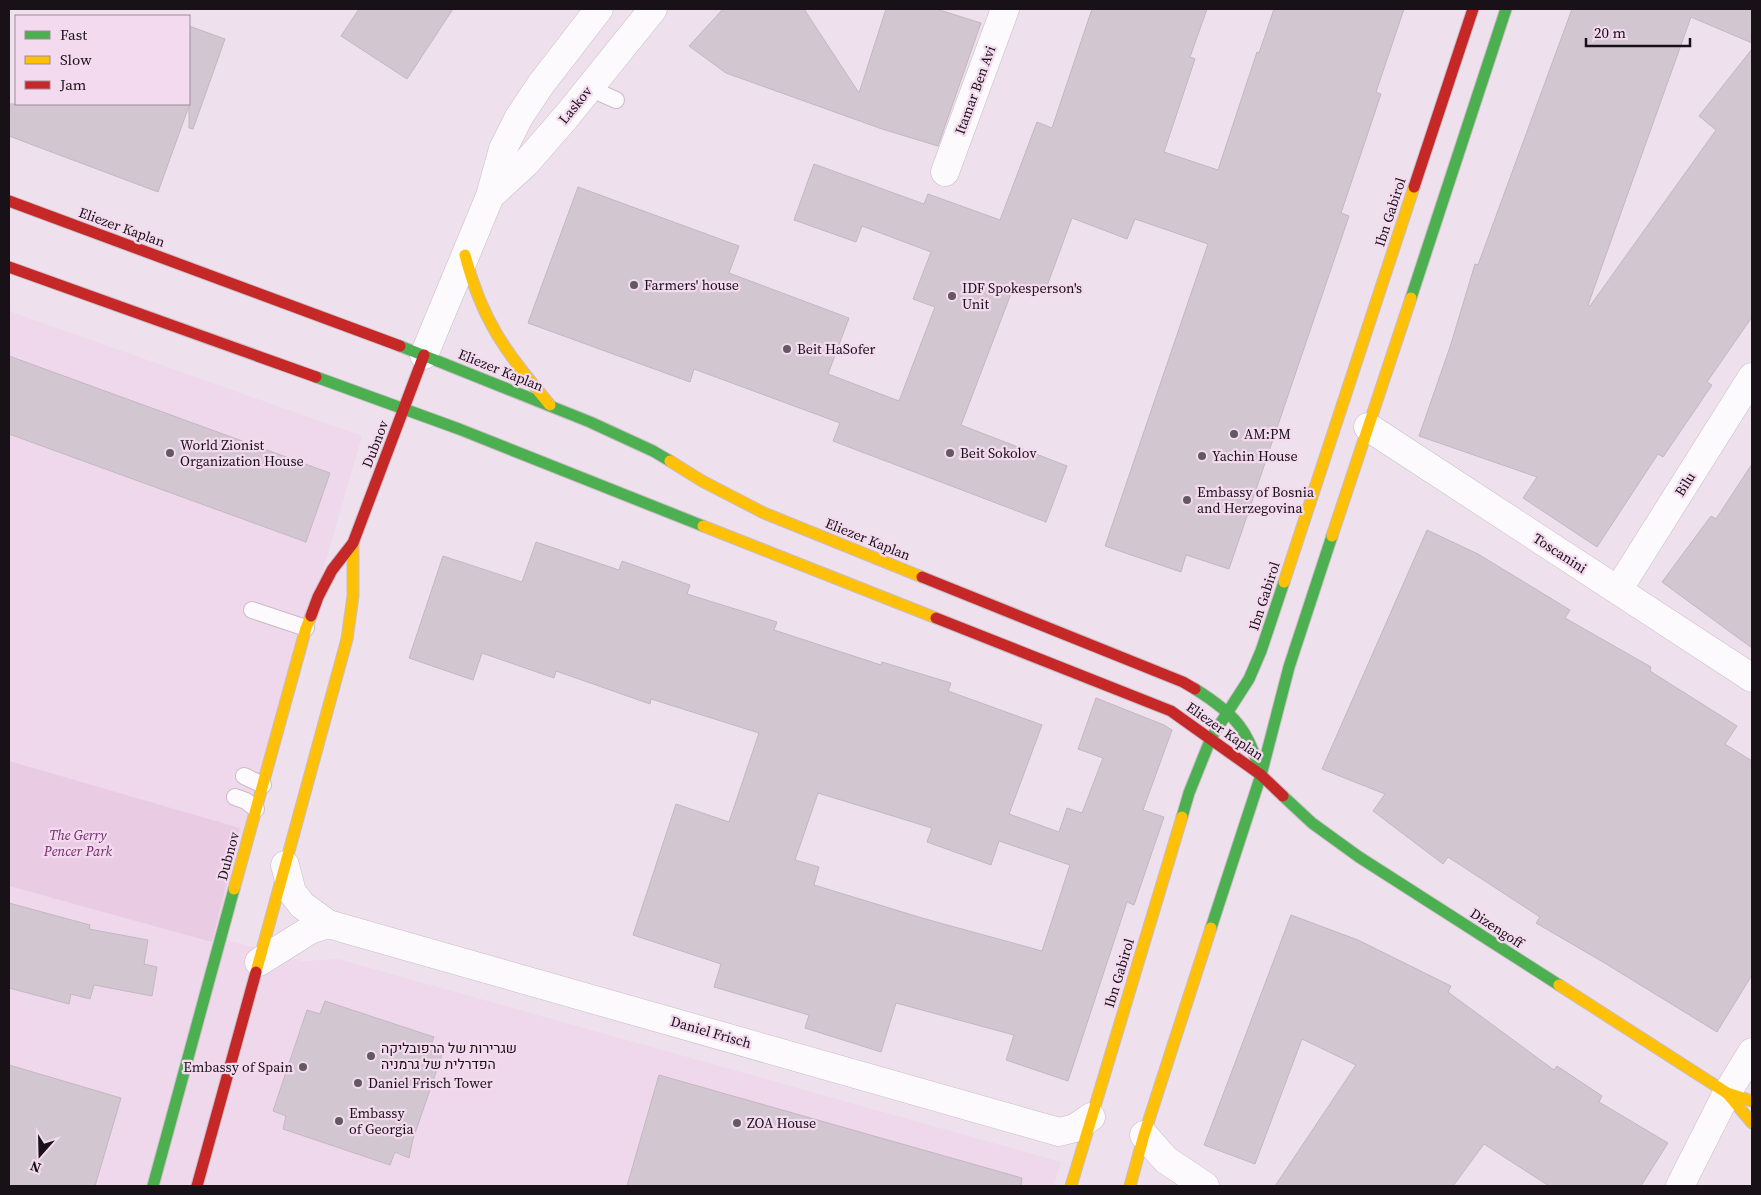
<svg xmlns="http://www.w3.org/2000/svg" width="1761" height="1195" font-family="'Source Serif 4',Heebo,serif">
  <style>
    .built { fill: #efd8eb }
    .green { fill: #e9cce4 }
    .building { fill: #d2c7d1; stroke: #c3b7c1; fill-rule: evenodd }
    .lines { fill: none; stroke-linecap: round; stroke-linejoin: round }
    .lane-casing { stroke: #c8bdc6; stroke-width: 18 }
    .street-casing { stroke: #c8bdc6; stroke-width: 29 }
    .fast-casing { stroke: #c8bdc6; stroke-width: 13 }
    .slow-casing { stroke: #c8bdc6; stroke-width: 13 }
    .jam-casing { stroke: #c8bdc6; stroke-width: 13 }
    .lane { stroke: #fcfafc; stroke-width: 16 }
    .street { stroke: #fcfafc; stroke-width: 28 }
    .fast { stroke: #4caf50; stroke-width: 11 }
    .slow { stroke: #ffc107; stroke-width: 11 }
    .jam { stroke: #c62828; stroke-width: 11 }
    .poi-dot { fill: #645962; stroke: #f4daef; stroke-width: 2 }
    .labels { text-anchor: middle; stroke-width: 4.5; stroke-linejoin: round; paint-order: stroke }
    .street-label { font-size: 14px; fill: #191118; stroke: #f4daef }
    .poi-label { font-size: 14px; fill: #191118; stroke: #f4daef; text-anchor: start }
    .park-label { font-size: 14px; font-style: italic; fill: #712a6a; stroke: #f4daef }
  </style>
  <rect width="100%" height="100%" fill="#eee0ec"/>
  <polygon class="built" points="9,311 362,436 217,937 302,961 338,959 1061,1162 1054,1186 9,1186"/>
  <polygon class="green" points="9,761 240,828 212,942 9,886"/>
  <g class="building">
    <polygon points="359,9 453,9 407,79 341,36"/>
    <polygon points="723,9 804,9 859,93 886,9 936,9 981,23 938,146 882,129 726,73 689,46"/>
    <polygon points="1092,9 1207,9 1190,57 1195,59 1164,152 1218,170 1257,52 1259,53 1274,9 1404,9 1376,92 1381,94 1341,213 1349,216 1229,569 1186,555 1181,572 1105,546 1208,244 1135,219 1127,239 1072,218 1044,294 1015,283 961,425 1067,466 1046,522 833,441 840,423 694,369 690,382 528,323 578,187 739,246 729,273 849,318 828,374 899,401 935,307 913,299 931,252 862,226 856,242 794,220 814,164 924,204 928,194 1000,220 1037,122 1052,128"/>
    <polygon points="1572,9 1752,9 1752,43 1691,17 1588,305 1590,306 1716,130 1699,116 1752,49 1752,317 1707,382 1712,385 1663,457 1658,454 1597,547 1523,498 1537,477 1419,436 1451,344 1475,264 1478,265"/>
    <polygon points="189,26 225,39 193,129 189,128 189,106 158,192 9,136 9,104 189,104"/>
    <polygon points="9,356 330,473 306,542 9,434"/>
    <polygon points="1752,464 1752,648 1662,582 1711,516 1716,519"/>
    <polygon points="1427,530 1478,554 1570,610 1565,618 1651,667 1650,671 1737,726 1725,744 1752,761 1752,975 1717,1032 1603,962 1536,923 1540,917 1448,857 1443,864 1373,811 1385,794 1322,769"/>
    <path d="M536,542L619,570L622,561L690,585L687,594L777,622L774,630L881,665L882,662L951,683L948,691L1042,725L1009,814L1059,832L1067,808L1082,813L1103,758L1078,749L1096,698L1164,725L1172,730L1143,810L1164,817L1134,905L1127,902L1068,1081L1006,1060L1014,1035L896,1003L881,1052L805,1028L809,1015L714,987L721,964L633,935L676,804L729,822L759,733L651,699L650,704L556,671L554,678L482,653L473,680L409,658L443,556L522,582ZM818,793L932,828L927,842L991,865L999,841L1070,865L1042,951L922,918L814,885L819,867L795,860Z"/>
    <polygon points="9,903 90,925 89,929 148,940 144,964 157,967 152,996 94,985 90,999 71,994 69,1004 9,988"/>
    <polygon points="1291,915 1358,940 1451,986 1448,992 1554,1070 1557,1066 1602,1096 1599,1102 1668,1143 1641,1186 1549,1186 1484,1144 1453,1186 1275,1186 1356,1065 1302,1039 1255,1164 1204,1145"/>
    <polygon points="325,1001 434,1037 429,1050 442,1055 413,1139 409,1158 395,1152 390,1165 283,1129 286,1116 273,1111 307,1010 320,1014"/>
    <polygon points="9,1065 121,1098 95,1186 9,1186"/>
    <polygon points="659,1075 1022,1178 1021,1186 627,1186"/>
  </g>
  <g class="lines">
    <defs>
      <g id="lane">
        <polyline points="589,88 616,100"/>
        <polyline points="252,610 306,628"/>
        <polyline points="244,776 263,785"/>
        <polyline points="235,797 246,801 256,809"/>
      </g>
      <g id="street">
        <polyline points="945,172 1005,9"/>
        <polyline points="490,196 526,163 566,117 653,9"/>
        <polyline points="424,355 490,196 503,149 519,117 541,84 599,9"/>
        <polyline points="1368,427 1752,678"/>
        <polyline points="1618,590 1752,377"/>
        <polyline points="285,865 292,892 302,905 328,924 1059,1132 1075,1128 1091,1117"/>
        <polyline points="259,962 310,930 328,924"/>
        <polyline points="1144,1135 1166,1160 1205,1186"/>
        <polyline points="1680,1186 1727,1093 1752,1052"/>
      </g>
      <g id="fast">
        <polyline points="1411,298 1506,9"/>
        <polyline points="400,346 590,422 653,451 670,461"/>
        <polyline points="316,377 459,429 703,526"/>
        <path d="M1195,689C1235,714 1249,730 1261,775"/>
        <polyline points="1283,796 1312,823 1359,857 1559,985"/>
        <polyline points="1182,817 1189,793 1211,738 1249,679 1261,651 1284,582"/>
        <polyline points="1211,928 1261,775 1289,667 1332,536"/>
        <polyline points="153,1186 234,889"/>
      </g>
      <g id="slow">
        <path d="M465,255C482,322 507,353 550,405"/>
        <polyline points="670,461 702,481 764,513 922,577"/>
        <polyline points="703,526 936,618"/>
        <polyline points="1332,536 1411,298"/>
        <polyline points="1284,582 1414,187"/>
        <polyline points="234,889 306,628 311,616"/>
        <polyline points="256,972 347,639 353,596 353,543"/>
        <polyline points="1559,985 1727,1093 1752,1101"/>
        <polyline points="1727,1093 1752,1123"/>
        <polyline points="1071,1186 1182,817"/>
        <polyline points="1130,1186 1144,1135 1211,928"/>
      </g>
      <g id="jam">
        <polyline points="1414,187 1473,9"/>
        <polyline points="9,201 400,346"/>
        <polyline points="9,267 316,377"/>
        <polyline points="922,577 1183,682 1195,689"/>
        <polyline points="311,616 318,597 332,570 353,543 424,355"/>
        <polyline points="936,618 1171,711 1261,775 1283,796"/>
        <polyline points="197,1186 256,972"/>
      </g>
    </defs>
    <use href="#lane" class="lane-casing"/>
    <use href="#street" class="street-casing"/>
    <use href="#fast" class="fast-casing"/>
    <use href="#slow" class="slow-casing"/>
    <use href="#jam" class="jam-casing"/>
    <use href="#lane" class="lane"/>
    <use href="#street" class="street"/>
    <use href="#fast" class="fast"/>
    <use href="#slow" class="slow"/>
    <use href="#jam" class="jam"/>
  </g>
  <g class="poi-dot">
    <circle cx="634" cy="285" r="5"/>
    <circle cx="952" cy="296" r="5"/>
    <circle cx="787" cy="349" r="5"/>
    <circle cx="1234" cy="434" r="5"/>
    <circle cx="170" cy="453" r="5"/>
    <circle cx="950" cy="453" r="5"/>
    <circle cx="1202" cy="456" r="5"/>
    <circle cx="1187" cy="500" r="5"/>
    <circle cx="371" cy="1056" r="5"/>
    <circle cx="303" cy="1067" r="5"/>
    <circle cx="358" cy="1083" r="5"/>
    <circle cx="339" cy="1121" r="5"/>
    <circle cx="737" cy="1123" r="5"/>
  </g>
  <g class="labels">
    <g class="street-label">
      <text transform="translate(975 90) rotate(-70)" y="5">Itamar Ben Avi</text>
      <text transform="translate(575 105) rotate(-51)" y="5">Laskov</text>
      <text transform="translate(1390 212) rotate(-72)" y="5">Ibn Gabirol</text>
      <text transform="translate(122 227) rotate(20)" y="5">Eliezer Kaplan</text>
      <text transform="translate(501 370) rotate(22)" y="5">Eliezer Kaplan</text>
      <text transform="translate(375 444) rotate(-69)" y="5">Dubnov</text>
      <text transform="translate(1685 484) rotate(-58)" y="5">Bilu</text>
      <text transform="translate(868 539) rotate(22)" y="5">Eliezer Kaplan</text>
      <text transform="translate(1560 553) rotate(33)" y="5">Toscanini</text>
      <text transform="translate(1264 596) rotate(-72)" y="5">Ibn Gabirol</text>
      <text transform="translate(1225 731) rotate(35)" y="5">Eliezer Kaplan</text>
      <text transform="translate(228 856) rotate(-75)" y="5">Dubnov</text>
      <text transform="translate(1497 928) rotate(33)" y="5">Dizengoff</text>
      <text transform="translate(1119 973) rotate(-73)" y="5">Ibn Gabirol</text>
      <text transform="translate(711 1032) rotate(16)" y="5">Daniel Frisch</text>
    </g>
    <g class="poi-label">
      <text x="644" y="290">Farmers' house</text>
      <text x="962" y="293">IDF Spokesperson's<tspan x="962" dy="16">Unit</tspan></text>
      <text x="797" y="354">Beit HaSofer</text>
      <text x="1244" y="439">AM:PM</text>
      <text x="180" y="450">World Zionist<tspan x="180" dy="16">Organization House</tspan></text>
      <text x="960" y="458">Beit Sokolov</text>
      <text x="1212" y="461">Yachin House</text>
      <text x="1197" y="497">Embassy of Bosnia<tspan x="1197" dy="16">and Herzegovina</tspan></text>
      <text x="381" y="1053">שגרירות של הרפובליקה<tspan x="381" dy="16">הפדרלית של גרמניה</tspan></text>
      <text x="293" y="1072" text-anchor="end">Embassy of Spain</text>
      <text x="368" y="1088">Daniel Frisch Tower</text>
      <text x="349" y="1118">Embassy<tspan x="349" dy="16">of Georgia</tspan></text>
      <text x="747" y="1128">ZOA House</text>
    </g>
    <g class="park-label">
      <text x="78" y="840">The Gerry<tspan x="78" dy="16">Pencer Park</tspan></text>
    </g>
  </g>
  <rect width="1761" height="1195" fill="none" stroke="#191118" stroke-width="20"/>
  <rect x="15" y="15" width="175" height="90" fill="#f4daef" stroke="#9c8a99"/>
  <rect x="25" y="31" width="25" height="8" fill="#4caf50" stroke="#9c8a99"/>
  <text x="60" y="40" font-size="15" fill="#191118">Fast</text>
  <rect x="25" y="56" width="25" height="8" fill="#ffc107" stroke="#9c8a99"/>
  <text x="60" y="65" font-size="15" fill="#191118">Slow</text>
  <rect x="25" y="81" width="25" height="8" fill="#c62828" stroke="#9c8a99"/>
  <text x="60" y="90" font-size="15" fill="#191118">Jam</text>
  <g transform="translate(40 1155) rotate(200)" stroke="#f4daef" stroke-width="4" paint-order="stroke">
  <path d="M0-4L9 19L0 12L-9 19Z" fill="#191118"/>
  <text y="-8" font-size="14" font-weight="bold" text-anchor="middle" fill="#191118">N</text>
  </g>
  <path d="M1586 38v8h104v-8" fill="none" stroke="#191118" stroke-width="2.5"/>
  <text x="1594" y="38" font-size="15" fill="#191118" stroke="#f4daef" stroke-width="4" paint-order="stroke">20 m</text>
</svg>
